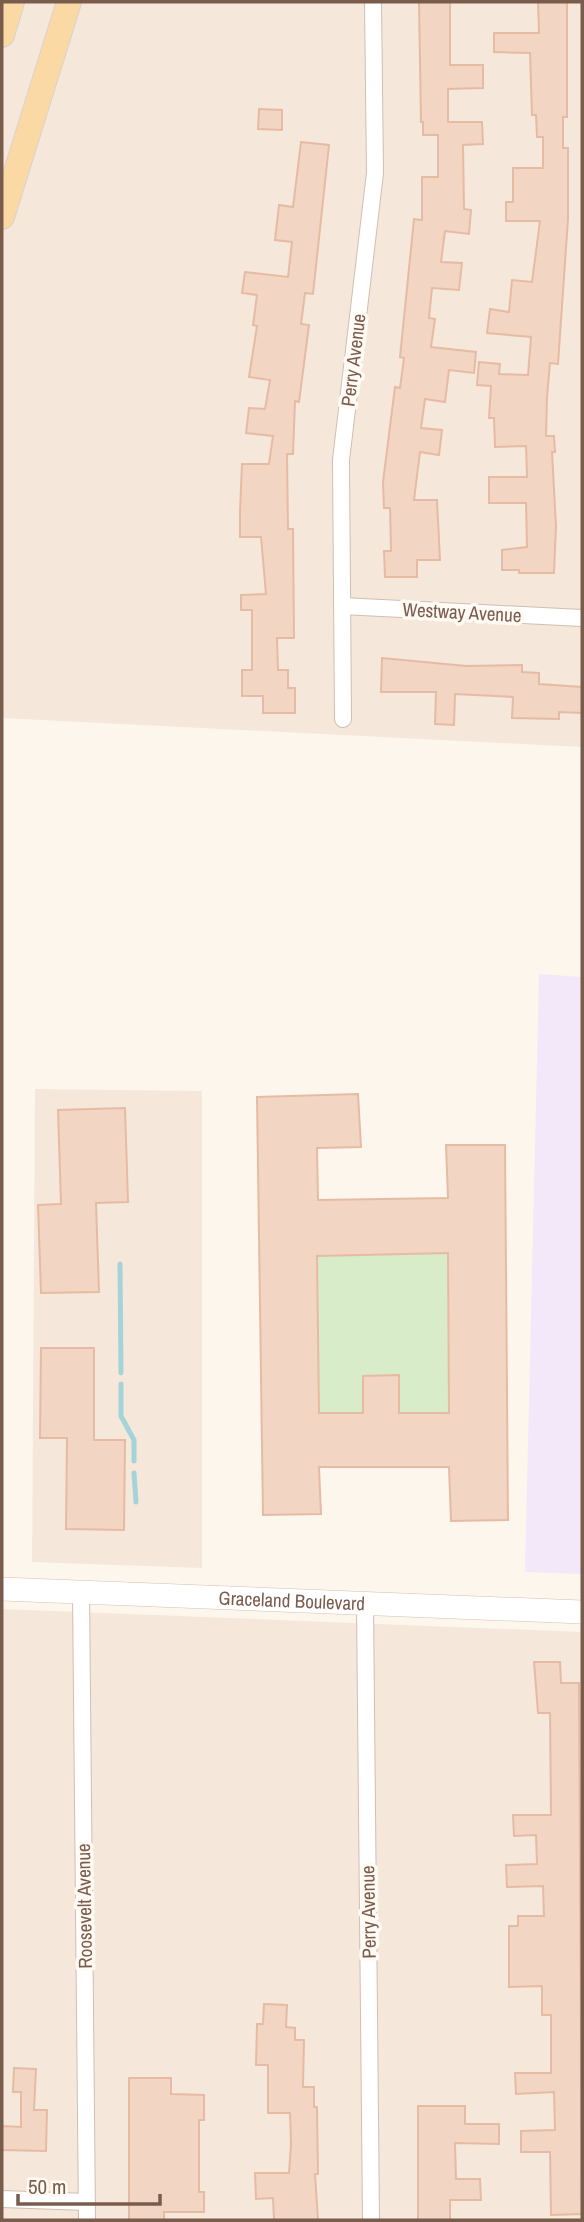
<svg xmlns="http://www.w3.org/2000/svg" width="584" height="2222" font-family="'Archivo Narrow',sans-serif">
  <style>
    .residential { fill: #f5e8da }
    .education { fill: #f3e8fa }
    .green { fill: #d8ecc9 }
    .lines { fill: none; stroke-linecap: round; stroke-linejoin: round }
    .stream { stroke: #a5d3da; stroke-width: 5 }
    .building { fill: #f3d5c3; stroke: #e6bba3; stroke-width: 2; fill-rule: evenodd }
    .street-casing { stroke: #d1beb0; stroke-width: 18 }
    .secondary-casing { stroke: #d6c0b0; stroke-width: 24 }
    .primary-casing { stroke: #dad1cd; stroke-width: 26 }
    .street { stroke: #fff; stroke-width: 16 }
    .secondary { stroke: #fff; stroke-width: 23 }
    .primary { stroke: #fbd9a5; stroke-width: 24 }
    .labels { text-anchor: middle; stroke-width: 7; stroke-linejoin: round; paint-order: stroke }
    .street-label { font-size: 19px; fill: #7a5c4d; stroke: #fffaf3 }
  </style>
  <rect width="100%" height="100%" fill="#fdf6ec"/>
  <g class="residential">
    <polygon points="2,2 582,2 582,747 2,718"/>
    <polygon points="35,1089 202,1091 202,1568 32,1562"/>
    <polygon points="2,1609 582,1632 582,2220 2,2220"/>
  </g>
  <polygon class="education" points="539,974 582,977 582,1574 525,1572"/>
  <polygon class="green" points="448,1253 449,1413 399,1413 398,1375 363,1376 363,1413 319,1413 317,1256"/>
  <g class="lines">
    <g class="stream">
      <polyline points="120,1264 121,1373"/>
      <polyline points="121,1384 121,1416 134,1440 134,1461"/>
      <polyline points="134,1473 136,1502"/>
    </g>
  </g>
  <g class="building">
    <polygon points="419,2 450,2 450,65 483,65 483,88 448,89 448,122 482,122 483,144 463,145 464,209 471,210 469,234 445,231 441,262 462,263 459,290 432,288 429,318 435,319 431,347 476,352 474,373 449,370 445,402 425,399 421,428 442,430 439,455 420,452 414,500 437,500 440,560 417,560 417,577 385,577 384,551 391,551 390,508 384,508 383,482 395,387 400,388 404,358 400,357 414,219 422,220 422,177 438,177 438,135 423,135 423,122 421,122"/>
    <polygon points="538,2 567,2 567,117 563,117 563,148 568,148 568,219 558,364 550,363 547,397 546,436 554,436 555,452 552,452 556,526 554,573 519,573 519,570 502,570 502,550 527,547 526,503 489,503 489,477 527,477 526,446 495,447 494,418 489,418 491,386 477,385 479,362 500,364 499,374 528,375 531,337 487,333 490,309 509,312 512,280 532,282 540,221 506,221 506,202 513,202 513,168 543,168 543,137 537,137 536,115 532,115 530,53 494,52 494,33 539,33"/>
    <polygon points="259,109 282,110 282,130 258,129"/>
    <polygon points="301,142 329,145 313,294 305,293 301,324 309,325 299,402 295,401 293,454 287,454 288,529 293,529 294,638 277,638 278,670 288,670 288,688 295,688 295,713 263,713 263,696 242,696 242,670 252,670 252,610 241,610 241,595 266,594 261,537 240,537 240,512 242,464 269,464 273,436 246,433 249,408 265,409 270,380 249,377 257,326 253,325 257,295 242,293 245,272 288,277 292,242 275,240 279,205 293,207"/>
    <polygon points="382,658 466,666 522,665 522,672 539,673 539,684 582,687 582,713 559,712 559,719 512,718 513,697 455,694 454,725 435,724 436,692 381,692"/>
    <path d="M358,1094L361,1147L317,1148L318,1200L448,1198L446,1145H505L508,1520L451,1521L449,1467H319L321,1514L263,1515L257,1097ZM448,1253L449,1413H399V1375L363,1376V1413H319L317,1256Z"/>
    <polygon points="125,1108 128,1202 96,1203 99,1292 41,1293 38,1205 61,1204 58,1110"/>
    <polygon points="41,1348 94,1348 94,1440 125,1440 124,1530 66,1529 67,1438 40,1438"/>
    <polygon points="534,1662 560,1662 561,1683 579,1683 582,2214 551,2215 550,2152 521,2152 521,2131 555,2130 554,2092 516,2094 515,2073 551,2073 551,2015 542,2015 542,1986 509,1987 509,1926 518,1926 518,1916 544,1916 543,1886 507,1887 506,1865 537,1864 536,1835 514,1836 513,1815 551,1815 550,1713 538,1713"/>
    <polygon points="264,2004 287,2005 286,2027 295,2028 295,2040 304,2040 303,2087 314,2087 314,2107 317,2107 318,2174 315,2174 318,2220 274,2220 273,2198 256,2199 255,2173 289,2173 291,2144 290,2113 268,2113 268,2065 256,2065 257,2024 263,2024"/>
    <polygon points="14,2068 36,2069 34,2110 47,2110 46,2151 2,2150 2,2126 21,2127 21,2092 13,2092"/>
    <polygon points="129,2078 171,2078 171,2094 204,2095 204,2120 199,2120 199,2192 204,2192 204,2212 164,2212 164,2220 129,2220"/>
    <polygon points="418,2106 465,2106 465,2124 499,2124 499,2144 455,2143 456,2179 480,2179 481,2200 450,2200 450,2220 418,2220"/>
  </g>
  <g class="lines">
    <defs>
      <g id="street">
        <polyline points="342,606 582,618"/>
        <polyline points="343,719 341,460 375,173 373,2"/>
        <polyline points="81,1592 87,2220"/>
        <polyline points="365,1604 371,2220"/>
        <polyline points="2,2199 87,2202"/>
      </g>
      <g id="secondary">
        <path id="s1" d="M2,1589L582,1612"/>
      </g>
      <g id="primary">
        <polyline points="2,35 12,2"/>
        <polyline points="2,217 69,2"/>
      </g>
    </defs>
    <use href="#street" class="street-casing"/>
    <use href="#secondary" class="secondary-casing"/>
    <use href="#primary" class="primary-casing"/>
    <use href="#street" class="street"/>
    <use href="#secondary" class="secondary"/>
    <use href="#primary" class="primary"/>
  </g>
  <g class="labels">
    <g class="street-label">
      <text transform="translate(353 360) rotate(-83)" y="7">Perry Avenue</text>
      <text transform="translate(462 612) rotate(3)" y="7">Westway Avenue</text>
      <text dy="7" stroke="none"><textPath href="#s1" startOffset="290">Graceland Boulevard</textPath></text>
      <text transform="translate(84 1906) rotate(-91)" y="7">Roosevelt Avenue</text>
      <text transform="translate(368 1912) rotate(-91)" y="7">Perry Avenue</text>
    </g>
  </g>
  <rect width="584" height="2222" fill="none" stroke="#7a5c4d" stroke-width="7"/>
  <path d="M18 2194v10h142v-10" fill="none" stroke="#7a5c4d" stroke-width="3.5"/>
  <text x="28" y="2194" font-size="21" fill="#7a5c4d" stroke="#fffaf3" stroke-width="5" paint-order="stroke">50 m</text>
</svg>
